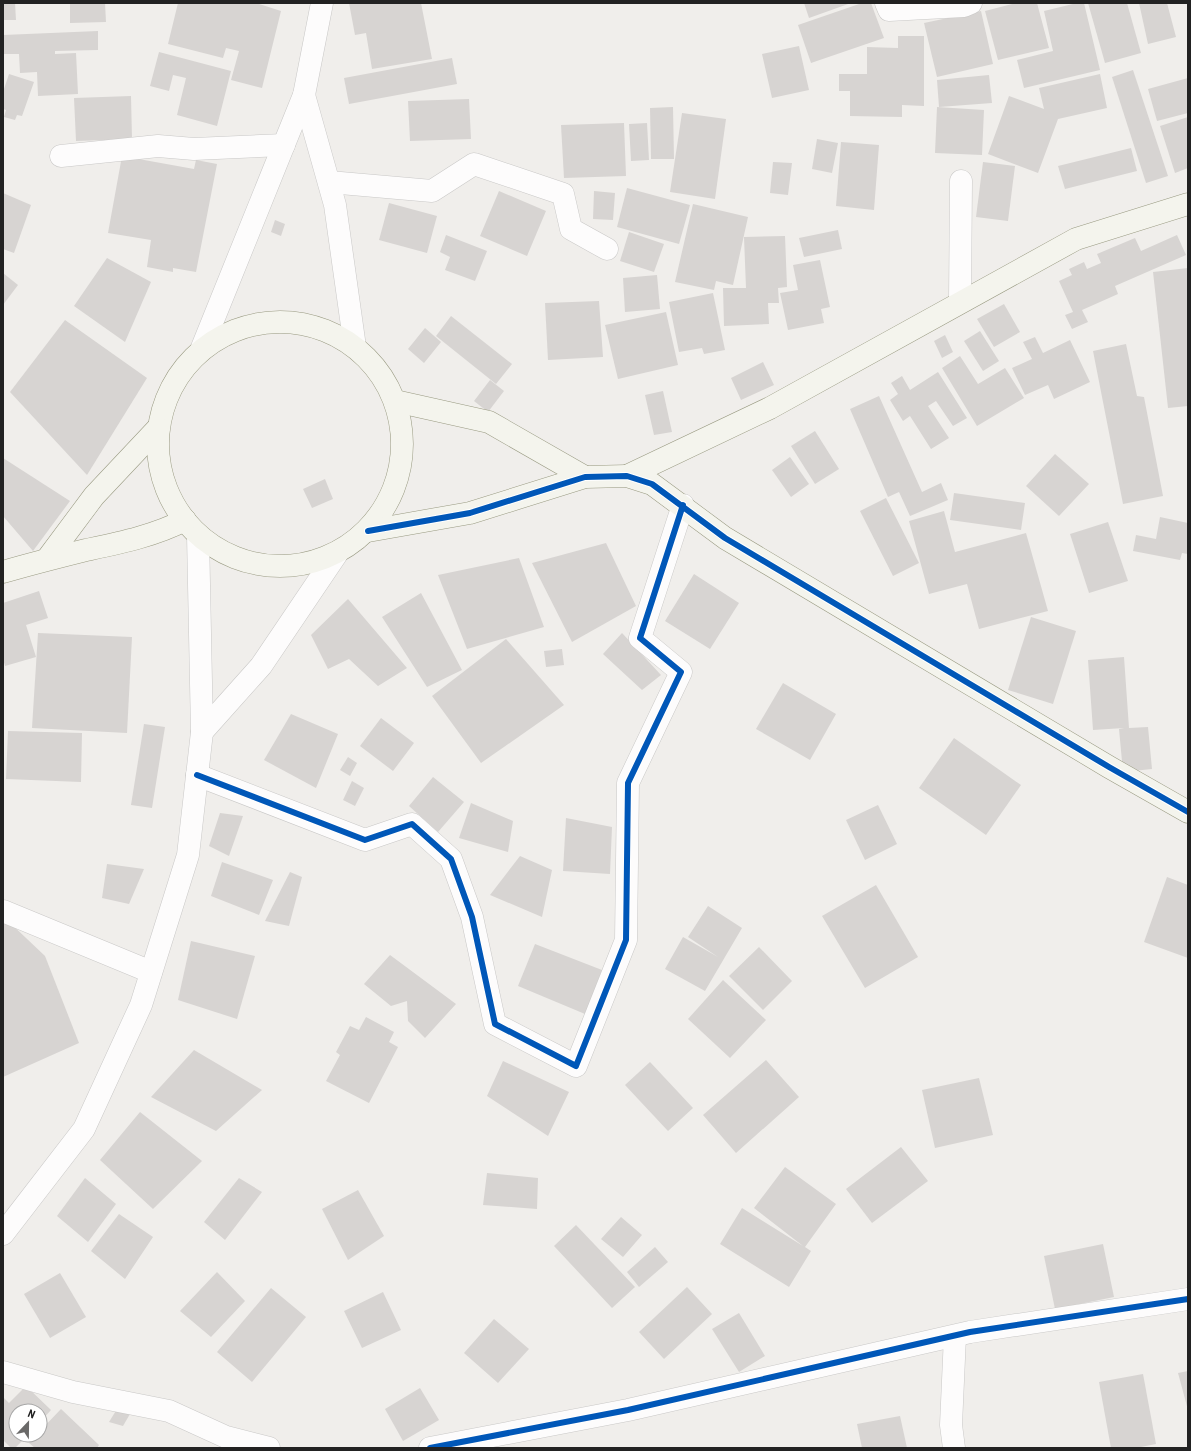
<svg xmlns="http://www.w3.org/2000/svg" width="1191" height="1451" font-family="'Roboto Condensed',sans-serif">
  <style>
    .building { fill: #d7d4d2 }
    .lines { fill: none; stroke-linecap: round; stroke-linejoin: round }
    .street-casing { stroke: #c9c8c7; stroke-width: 23 }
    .secondary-casing { stroke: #999a82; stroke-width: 23 }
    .street { stroke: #fdfcfc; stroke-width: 22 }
    .secondary { stroke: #f4f4ed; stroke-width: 22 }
    .cycleway-casing { stroke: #fff; stroke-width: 8 }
    .cycleway { stroke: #0057b8; stroke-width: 6 }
  </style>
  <rect width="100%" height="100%" fill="#f0eeeb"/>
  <g class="building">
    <polygon points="3,3 15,3 16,20 3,20"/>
    <polygon points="70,3 105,3 106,22 70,23"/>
    <polygon points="178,3 256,3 281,11 262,88 231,80 239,51 226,48 223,58 168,44"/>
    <polygon points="349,3 421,3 432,59 372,69 366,33 355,35"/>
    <polygon points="804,3 851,3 809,18"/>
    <polygon points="862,3 871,3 884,38 811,63 798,25"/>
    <polygon points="1016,3 1037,3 1049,48 998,60 985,11"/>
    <polygon points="1077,3 1084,3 1100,70 1024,88 1017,60 1053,51 1044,11"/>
    <polygon points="1088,3 1127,3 1141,53 1105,63"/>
    <polygon points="1139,3 1167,3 1176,37 1148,44"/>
    <polygon points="981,11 993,64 937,77 924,23"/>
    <polygon points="98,31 98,50 55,51 55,54 76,53 78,94 38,96 37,72 20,73 19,54 3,54 3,35"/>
    <polygon points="898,36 924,36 924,106 902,105 902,117 850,116 850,91 839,91 839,74 867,74 867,47 898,48"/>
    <polygon points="799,46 809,90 772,98 762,54"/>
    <polygon points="159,52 231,71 217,126 177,115 186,78 173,75 169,91 150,86"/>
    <polygon points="452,58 457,84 349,104 344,78"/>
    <polygon points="1133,70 1168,176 1146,183 1112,77"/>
    <polygon points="9,74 34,82 22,116 17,115 15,120 4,117 6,110 3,109 3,92"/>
    <polygon points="1100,74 1107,108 1058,119 1038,173 988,154 1009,96 1044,109 1039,88"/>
    <polygon points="989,75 992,103 939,107 937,80"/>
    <polygon points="1188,78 1188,113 1157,121 1148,89"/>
    <polygon points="131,96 132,139 76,141 74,98"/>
    <polygon points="469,99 471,139 410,141 408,101"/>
    <polygon points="673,107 674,159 651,159 650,108"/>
    <polygon points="937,107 984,110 982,155 935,153"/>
    <polygon points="682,113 726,119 715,199 670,192"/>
    <polygon points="1188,117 1188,168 1175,173 1160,126"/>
    <polygon points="624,123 626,176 564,178 561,125"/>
    <polygon points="647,123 649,160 631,161 629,124"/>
    <polygon points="817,139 838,143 832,173 812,169"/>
    <polygon points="841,142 879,145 874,210 836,206"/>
    <polygon points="1131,148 1137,171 1065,189 1058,166"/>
    <polygon points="122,156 194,169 196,160 217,164 196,272 173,268 173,272 147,267 151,240 108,233"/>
    <polygon points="773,162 792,163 788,195 770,193"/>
    <polygon points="983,162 1015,166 1008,221 976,217"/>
    <polygon points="627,188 690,205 679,244 617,227"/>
    <polygon points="499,191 546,211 527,256 480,236"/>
    <polygon points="594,191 615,193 613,220 593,219"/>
    <polygon points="3,193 31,205 14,253 3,249"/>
    <polygon points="389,203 437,216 427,253 379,240"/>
    <polygon points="693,204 748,217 733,285 716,281 714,290 675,282"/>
    <polygon points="275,220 285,224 281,236 271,232"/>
    <polygon points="838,230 842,249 804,257 799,238"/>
    <polygon points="629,232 664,244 654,272 620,261"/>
    <polygon points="446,235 487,251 475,281 445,270 450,257 440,252"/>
    <polygon points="1177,235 1186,255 1115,286 1118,294 1082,310 1088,322 1072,329 1065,315 1073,312 1059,281 1072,275 1069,269 1084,262 1087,269 1101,263 1097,254 1135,238 1141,251"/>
    <polygon points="785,236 787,287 778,288 779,303 768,303 769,324 724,326 723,288 746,288 744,237"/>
    <polygon points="107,258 151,282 125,342 74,306"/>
    <polygon points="820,260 830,307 821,309 824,323 788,330 780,293 798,290 793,265"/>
    <polygon points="1188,268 1188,406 1168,408 1153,272"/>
    <polygon points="3,273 18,285 3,305"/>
    <polygon points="657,275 660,309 625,312 623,278"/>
    <polygon points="713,293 725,350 704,354 702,348 679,352 669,302"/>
    <polygon points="599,301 603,357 548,360 545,303"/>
    <polygon points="1004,304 1020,332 994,347 977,319"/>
    <polygon points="666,312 678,365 618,379 605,325"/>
    <polygon points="451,316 512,364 496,384 436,336"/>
    <polygon points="65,320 147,378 87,475 10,392"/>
    <polygon points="425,328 441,342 424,363 408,349"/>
    <polygon points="980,331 999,361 983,371 964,341"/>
    <polygon points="945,335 953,352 942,358 934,341"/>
    <polygon points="1035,337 1043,353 1070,340 1090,382 1054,399 1048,385 1025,395 1012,368 1032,359 1023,342"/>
    <polygon points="1126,344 1137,396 1144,397 1163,496 1123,504 1093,351"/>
    <polygon points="960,356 978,384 1005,368 1024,398 977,426 942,368"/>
    <polygon points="763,362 774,385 741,400 731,378"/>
    <polygon points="938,372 967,418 953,426 936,401 928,406 949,438 931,449 910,416 903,421 890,400 898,394 891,383 902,376 910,390"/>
    <polygon points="490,380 504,391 488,412 474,401"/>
    <polygon points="663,391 672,432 654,435 645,395"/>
    <polygon points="879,396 922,492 941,483 948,500 910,516 899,492 888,497 850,409"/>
    <polygon points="815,431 839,469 815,484 791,446"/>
    <polygon points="1055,454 1089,484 1059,516 1026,486"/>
    <polygon points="790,457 809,484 791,497 772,470"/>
    <polygon points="3,458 70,501 33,551 3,516"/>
    <polygon points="325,479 333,499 312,508 303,489"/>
    <polygon points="954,493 1025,503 1021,530 950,520"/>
    <polygon points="886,498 919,563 893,576 860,511"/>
    <polygon points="944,511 955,552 1026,533 1048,611 979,629 967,584 929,594 909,521"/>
    <polygon points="1160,517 1188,523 1188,554 1182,553 1180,560 1133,551 1136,535 1156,539"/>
    <polygon points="1108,522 1128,581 1089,593 1070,534"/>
    <polygon points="606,543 636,606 572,642 532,563"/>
    <polygon points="519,558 544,627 467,649 438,575"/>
    <polygon points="694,574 739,603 710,649 665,621"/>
    <polygon points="39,591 48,618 26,625 36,657 5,666 3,659 3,603"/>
    <polygon points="421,593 462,670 427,687 382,617"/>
    <polygon points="348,599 407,668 378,686 349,659 328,669 311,635"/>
    <polygon points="1031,617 1076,631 1053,704 1008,690"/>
    <polygon points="38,633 132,637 127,733 32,728"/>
    <polygon points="622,633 661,675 642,690 603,654"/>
    <polygon points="506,639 564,705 481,763 432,696"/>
    <polygon points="562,649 564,665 546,667 544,651"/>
    <polygon points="1124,657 1129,728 1148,727 1152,769 1123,772 1119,729 1124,728 1093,730 1088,660"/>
    <polygon points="783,683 836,714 810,760 756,729"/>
    <polygon points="291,714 338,734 316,788 264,760"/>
    <polygon points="381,718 414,743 393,771 360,746"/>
    <polygon points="144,724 165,727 152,808 131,805"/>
    <polygon points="8,731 82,733 81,782 6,779"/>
    <polygon points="954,738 1021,785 986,835 919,788"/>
    <polygon points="348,757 357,763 350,776 340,770"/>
    <polygon points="433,777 464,802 438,832 409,806"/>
    <polygon points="352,781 364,788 355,806 343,800"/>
    <polygon points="471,803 513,821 508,852 459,838"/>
    <polygon points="878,805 897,844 865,860 846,820"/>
    <polygon points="220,813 243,816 229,856 209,846"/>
    <polygon points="566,818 612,827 610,874 563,871"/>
    <polygon points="520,856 552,870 542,917 490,895"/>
    <polygon points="222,862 273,880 259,915 211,896"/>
    <polygon points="107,864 144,869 129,904 102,898"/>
    <polygon points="290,872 302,877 289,926 265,921"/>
    <polygon points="1167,877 1188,885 1188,958 1144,942"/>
    <polygon points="876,885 918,957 865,988 822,916"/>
    <polygon points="708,906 742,928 705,991 665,969 683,937 718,957 688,937"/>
    <polygon points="7,920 45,956 79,1043 3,1077 3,922"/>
    <polygon points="191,941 255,956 237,1019 178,1000"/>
    <polygon points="535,944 602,970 585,1014 518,986"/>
    <polygon points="759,947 792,981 763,1010 729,976"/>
    <polygon points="390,955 456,1004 425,1038 408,1021 407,1001 391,1006 364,984"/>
    <polygon points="723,980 766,1020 730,1058 688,1019"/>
    <polygon points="366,1017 394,1032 389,1042 398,1047 369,1103 326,1081 340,1055 336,1052 350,1026 359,1030"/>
    <polygon points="194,1050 262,1090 216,1131 151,1097"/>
    <polygon points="766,1060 799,1097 736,1153 703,1115"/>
    <polygon points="503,1061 569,1092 548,1136 487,1096"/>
    <polygon points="650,1062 693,1108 668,1131 625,1085"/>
    <polygon points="979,1078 993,1135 935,1148 922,1090"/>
    <polygon points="140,1112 202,1161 153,1209 100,1160"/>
    <polygon points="901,1147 928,1181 872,1223 846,1189"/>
    <polygon points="785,1167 836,1204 805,1247 811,1251 789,1287 720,1244 742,1208 803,1246 754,1208"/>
    <polygon points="487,1173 538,1178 537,1209 483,1205"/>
    <polygon points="85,1178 116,1204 88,1242 57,1216"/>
    <polygon points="239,1178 262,1192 225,1240 204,1222"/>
    <polygon points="358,1190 384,1236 348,1260 322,1209"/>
    <polygon points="119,1214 153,1237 125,1279 91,1251"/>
    <polygon points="621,1217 642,1235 623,1257 601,1239"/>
    <polygon points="576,1225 635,1287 612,1308 554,1246"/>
    <polygon points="1103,1244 1114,1297 1055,1309 1044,1256"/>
    <polygon points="655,1247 668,1262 639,1287 627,1272"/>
    <polygon points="217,1272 245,1301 211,1337 180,1311"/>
    <polygon points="60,1273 86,1317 50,1338 24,1294"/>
    <polygon points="687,1287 712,1314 664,1359 639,1332"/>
    <polygon points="271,1288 306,1317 252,1382 217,1352"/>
    <polygon points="383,1292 401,1330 362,1348 344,1311"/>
    <polygon points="739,1313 765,1356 739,1372 712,1329"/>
    <polygon points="494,1319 529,1349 498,1383 464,1353"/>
    <polygon points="1188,1371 1188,1410 1178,1373"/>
    <polygon points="1143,1374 1156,1444 1136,1448 1111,1448 1099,1382"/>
    <polygon points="26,1386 51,1410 40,1422 40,1411 16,1411 16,1435 28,1435 15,1448 11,1448 3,1440 3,1397 9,1403"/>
    <polygon points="420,1388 439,1420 403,1441 385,1409"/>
    <polygon points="61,1409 99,1445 97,1448 35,1448 29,1443 36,1435 40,1435 40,1431"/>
    <polygon points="117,1409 130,1414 123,1426 109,1422"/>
    <polygon points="900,1416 907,1448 862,1448 857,1424"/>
  </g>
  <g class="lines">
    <defs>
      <g id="street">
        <polyline points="886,3 889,10 964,6 971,3"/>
        <polyline points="304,95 335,205 355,347"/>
        <polyline points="61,156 158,146 194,149 284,145"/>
        <polyline points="329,182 432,191 474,164 563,194 571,229 607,249"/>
        <polyline points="960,302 961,181"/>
        <polyline points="201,350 304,95 322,3"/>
        <polyline points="202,732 261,666 338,552"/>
        <polyline points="197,775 365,840 412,824 451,859 472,917 495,1024 576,1066 626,940 628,783 681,672 640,638 683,505"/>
        <polyline points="3,911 151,972"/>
        <polyline points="3,1234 84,1129 141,1005 188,855 202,732 198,535"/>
        <polyline points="3,1372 73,1392 169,1411 226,1437 269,1448"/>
        <polyline points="430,1448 628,1410 970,1332 1188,1299"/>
        <polyline points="954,1448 951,1425 955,1336"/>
      </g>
      <g id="secondary">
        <circle cx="280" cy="444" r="122"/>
        <polyline points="395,401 489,422 585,477"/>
        <polyline points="627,476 770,408 1076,239 1188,204"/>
        <polyline points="368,531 470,513 585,477 627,476 652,484 725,538 1109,767 1188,812"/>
        <polyline points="47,559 94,496 158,428"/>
        <path d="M3,572C30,564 58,557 86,550C119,543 154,536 185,520"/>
      </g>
    </defs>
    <use href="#street" class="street-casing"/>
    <use href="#secondary" class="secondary-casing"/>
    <use href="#street" class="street"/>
    <use href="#secondary" class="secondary"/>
    <defs>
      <g id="cycleway">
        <polyline points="368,531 470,513 585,477 627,476 652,484 725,538 1109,767 1188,812"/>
        <polyline points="197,775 365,840 412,824 451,859 472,917 495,1024 576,1066 626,940 628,783 681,672 640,638 683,505"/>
        <polyline points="430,1448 628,1410 970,1332 1188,1299"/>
      </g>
    </defs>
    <use href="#cycleway" class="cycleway-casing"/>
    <use href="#cycleway" class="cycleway"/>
  </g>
  <rect width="1191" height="1451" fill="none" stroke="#222222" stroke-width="8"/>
  <g transform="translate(28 1423) rotate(22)"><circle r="19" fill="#ffffff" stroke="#a7a7a7"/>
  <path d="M0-3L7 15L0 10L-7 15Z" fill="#6a6968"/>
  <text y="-6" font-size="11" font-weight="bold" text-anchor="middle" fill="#222222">N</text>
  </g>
</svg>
